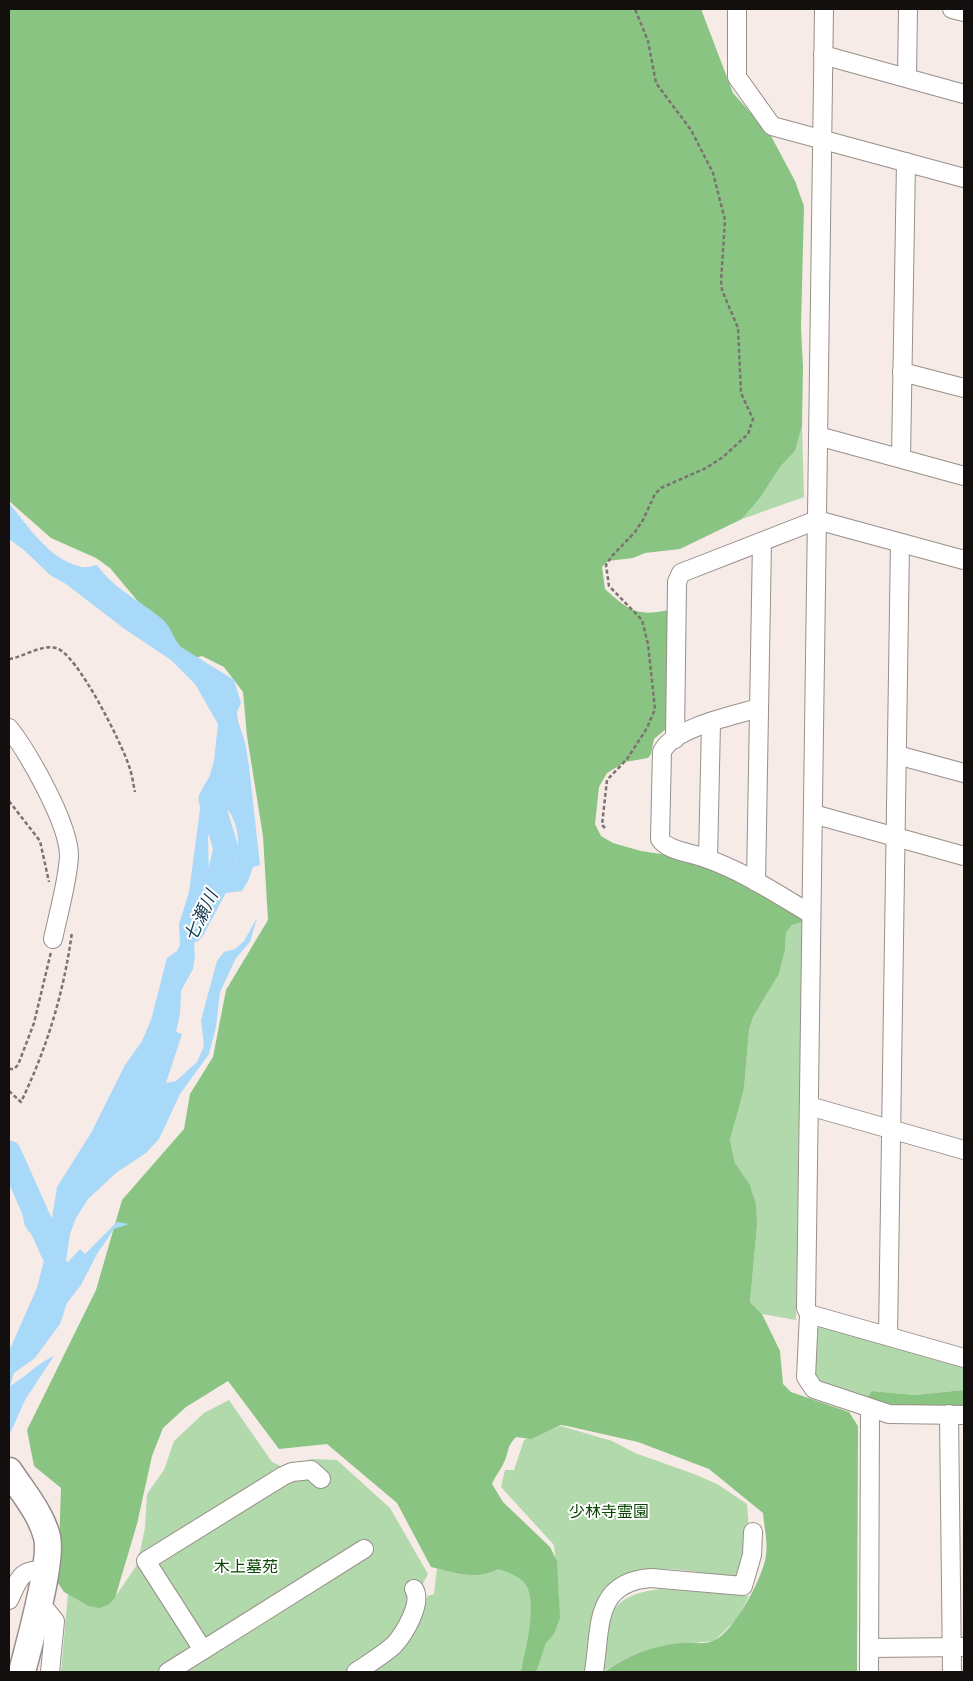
<svg xmlns="http://www.w3.org/2000/svg" width="973" height="1681" font-family="Montserrat,'Noto Sans JP',sans-serif">
  <style>
    .green { fill: #b1d9ac }
    .forest { fill: #8ac482 }
    .water { fill: #a9d9f8 }
    .lines { fill: none; stroke-linecap: round; stroke-linejoin: round }
    .river { stroke: #a9d9f8; stroke-width: 25 }
    .minor-casing { stroke: #988f8a; stroke-width: 20 }
    .highway-casing { stroke: #988f8a; stroke-width: 29 }
    .path { stroke: #7a7371; stroke-width: 2.5; stroke-dasharray: 4 2.5; stroke-linecap: butt }
    .minor { stroke: #fff; stroke-width: 18 }
    .highway { stroke: #fff; stroke-width: 26 }
    .labels { text-anchor: middle; stroke-width: 4; stroke-linejoin: round; paint-order: stroke }
    .park-label { font-size: 16px; fill: #0a4703; stroke: #fff }
    .water-label { font-size: 18px; font-style: italic; fill: #173c51; stroke: #fff }
  </style>
  <rect width="100%" height="100%" fill="#f6ebe7"/>
  <g class="green">
    <polygon points="802,426 804,497 742,519 760,498 780,467 795,451"/>
    <polygon points="802,922 796,1320 762,1314 750,1302 757,1226 752,1190 735,1163 730,1140 744,1089 749,1030 753,1017 779,974 785,950 786,933 792,925"/>
    <polygon points="822,1325 964,1367 964,1390 914,1395 872,1391 865,1400 820,1386 815,1375 815,1331"/>
    <polygon points="229,1400 272,1462 283,1467 312,1459 337,1460 390,1508 428,1574 406,1615 385,1644 346,1672 61,1672 68,1593 95,1603 115,1597 137,1565 145,1528 147,1494 164,1470 174,1441 204,1413"/>
    <path d="M561,1426L612,1441L635,1453L694,1474L717,1484L747,1504L749,1530L740,1576L736,1578C687,1572 636,1554 599,1597L588,1672H370L428,1596L434,1594L437,1567L511,1558L540,1593L559,1596L554,1545L501,1487L505,1470H514L524,1440Z"/>
    <path d="M660,1589L749,1596L737,1619L714,1641L662,1646L628,1658L602,1672C606,1623 603,1596 660,1589Z"/>
  </g>
  <g class="forest">
    <path d="M9,9H701L733,93L771,136L795,181L804,206L801,327L803,367L802,426L795,451L780,467L760,498L742,519L680,549L645,553L633,558L608,561L602,567L605,589C628,610 637,617 668,610L673,723L654,739L651,754L648,758L625,762L607,773L599,787L595,824L601,836L613,843L641,851L681,857L747,883L802,918V922L792,925L786,933L785,950L779,974L753,1017L749,1030L744,1089L730,1140L735,1163L750,1185L756,1205L757,1226L750,1302L762,1314L780,1351L783,1384L791,1392L849,1412L858,1426L857,1672H604C628,1656 653,1645 682,1643C692,1642 704,1645 713,1641C733,1634 764,1576 766,1555C768,1542 764,1527 763,1513L709,1469L638,1442L567,1426L561,1425L531,1439L516,1437C505,1449 510,1451 504,1462C501,1470 495,1476 492,1484L503,1502L550,1547L557,1561L560,1618L554,1634L546,1643L536,1672H521C525,1650 540,1598 523,1581C516,1575 507,1572 498,1569C476,1581 454,1572 431,1567L397,1503L327,1444L279,1449L228,1381L186,1407L163,1428L152,1456L137,1524L115,1598L108,1605L99,1608L89,1606L64,1592L48,1568L59,1548L61,1488L34,1466L27,1430L96,1290L122,1200L184,1129L190,1094L213,1057L226,990L268,920L263,836L247,736L243,692L224,667L202,656L195,658L182,654L110,568L96,558L51,538L9,501Z"/>
    <polygon points="964,1390 964,1406 904,1406 865,1400 872,1391 914,1395"/>
  </g>
  <path class="water" d="M9,503C29,527 49,560 82,567C88,568 92,566 97,565C114,589 139,600 161,618C171,626 172,637 181,647L234,680L241,703L237,712L238,721L245,742L249,766L260,865L253,867L248,881L242,891L226,893L223,887C240,867 244,831 228,810L214,817L208,836L209,886L205,913L194,943L195,957L193,969L181,991L180,1014L176,1032L182,1034L166,1083L176,1081L197,1062L204,1046L201,1020L217,961L224,952L235,949L244,941L257,918L250,942L236,958L220,992L216,1027L209,1054L180,1094L159,1139L146,1153L116,1173L88,1199L76,1218L70,1234L66,1261L68,1262L80,1249L85,1254L117,1222L129,1224L114,1229L97,1254L81,1285L67,1303L60,1324L35,1358L14,1373L10,1386C26,1377 37,1363 54,1356L25,1400L9,1436V1351L37,1288L45,1256L42,1244L28,1231L25,1226L19,1200V1185L9,1159V1145C14,1151 19,1157 22,1165C31,1188 20,1224 49,1236L57,1187L91,1133L125,1065L142,1041L151,1020L167,958L177,951L180,945L179,924L189,892L203,787L209,778L214,761L218,724L195,684L171,660L126,630L66,584L50,575L24,550L9,539Z"/>
  <g class="lines">
    <g class="river">
      <polyline points="192,930 218,881 226,849 211,799 219,785"/>
      <polyline points="9,1153 53,1252"/>
    </g>
    <defs>
      <g id="minor">
        <polyline points="737,9 737,77 772,126 964,178"/>
        <polyline points="824,9 806,1308 809,1314 964,1358"/>
        <polyline points="952,9 964,12"/>
        <polyline points="823,55 964,94"/>
        <polyline points="907,78 908,9"/>
        <polyline points="902,372 964,388"/>
        <polyline points="818,436 964,476"/>
        <polyline points="901,458 906,162"/>
        <path d="M759,708C735,715 672,728 662,752L660,839C667,851 693,853 705,858C743,871 777,894 811,914"/>
        <path d="M9,728C29,754 69,824 69,856C68,880 58,915 53,939"/>
        <polyline points="675,739 677,582 681,573 817,520 964,560"/>
        <polyline points="897,755 964,773"/>
        <polyline points="813,814 964,856"/>
        <polyline points="708,859 711,723"/>
        <polyline points="756,882 762,542"/>
        <polyline points="809,1106 964,1150"/>
        <polyline points="809,1314 806,1377 814,1389 889,1414 964,1415"/>
        <polyline points="888,1336 900,543"/>
        <polyline points="949,1414 952,1672"/>
        <path d="M9,1600C18,1582 20,1567 44,1571"/>
        <polyline points="37,1607 47,1611 55,1621 50,1672"/>
        <polyline points="870,1648 964,1647"/>
        <polyline points="203,1650 146,1561 283,1476 292,1472 311,1470 321,1479"/>
        <polyline points="168,1672 364,1549"/>
        <path d="M356,1672C368,1664 383,1655 394,1645C404,1634 423,1603 414,1589"/>
        <path d="M594,1672C601,1629 593,1582 651,1578L743,1586L752,1555L753,1532"/>
        <polyline points="869,1672 870,1409"/>
      </g>
      <path id="highway" d="M9,1471C22,1491 41,1513 47,1537C53,1561 29,1644 22,1672"/>
    </defs>
    <use href="#minor" class="minor-casing"/>
    <use href="#highway" class="highway-casing"/>
    <g class="path">
      <path d="M9,659C24,657 41,644 56,648C77,653 122,744 129,766C132,774 133,783 135,792"/>
      <polyline points="9,801 40,841 49,882"/>
      <polyline points="605,828 602,825 607,780 627,759 647,728 655,709 648,644 642,620 609,586 606,565 612,556 635,532 643,520 655,494 661,488 706,468 723,457 748,434 753,419 741,393 738,328 722,290 721,281 725,220 713,173 691,130 656,83 648,41 635,9"/>
      <polyline points="9,1069 14,1069 18,1065 34,1023 51,952"/>
      <path d="M9,1091L21,1102C47,1048 64,992 72,932"/>
    </g>
    <use href="#minor" class="minor"/>
    <use href="#highway" class="highway"/>
  </g>
  <g class="labels">
    <g class="park-label">
      <text x="609" y="1517">少林寺霊園</text>
      <text x="246" y="1572">木上墓苑</text>
    </g>
    <g class="water-label">
      <text transform="translate(201 916) rotate(-64)" y="6">七瀬川</text>
    </g>
  </g>
  <rect width="973" height="1681" fill="none" stroke="#130f0e" stroke-width="20"/>
</svg>
